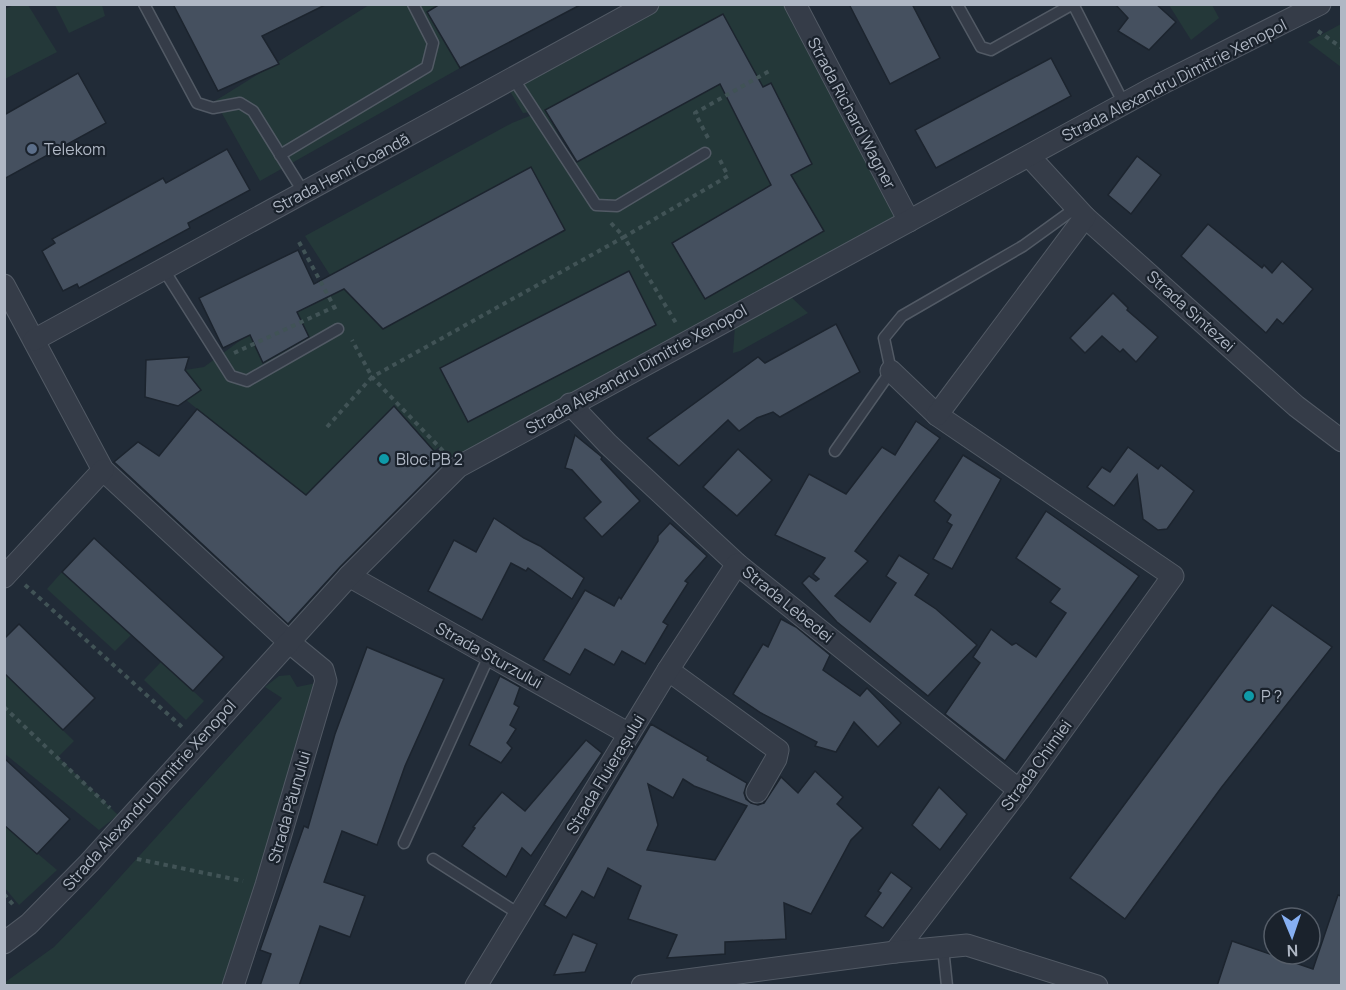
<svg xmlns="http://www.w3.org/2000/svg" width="1346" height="990" font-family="Manrope,sans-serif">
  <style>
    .green { fill: #243839; fill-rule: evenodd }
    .building { fill: #45505f; stroke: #1c242e; stroke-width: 1.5; fill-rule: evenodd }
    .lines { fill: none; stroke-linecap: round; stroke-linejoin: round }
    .service-casing { stroke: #525a65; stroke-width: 13 }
    .minor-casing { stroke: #525a65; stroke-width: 23 }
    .path { stroke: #415356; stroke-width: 4; stroke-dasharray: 4.5 4.5; stroke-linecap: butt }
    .service { stroke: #353c48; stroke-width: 10 }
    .minor { stroke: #353c48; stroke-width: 21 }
    .service-dot { fill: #5c6f8a; stroke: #1a222c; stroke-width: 2 }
    .culture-dot { fill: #0f9aa8; stroke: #1a222c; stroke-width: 2 }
    .labels { text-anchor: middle; stroke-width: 4.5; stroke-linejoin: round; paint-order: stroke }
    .street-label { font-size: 16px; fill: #afb7c4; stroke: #1a222c }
    .poi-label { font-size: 16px; fill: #afb7c4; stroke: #1a222c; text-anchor: start }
  </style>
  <rect width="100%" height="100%" fill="#212b37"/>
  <g class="green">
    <polygon points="14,5 28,5 57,52 5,79 5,9"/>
    <polygon points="55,5 102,5 105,16 69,33"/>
    <polygon points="369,5 440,5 427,12 460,68 260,181 215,101"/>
    <path d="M648,5H795L909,221L458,467L439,447L434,451L394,406L306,495L186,400L201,390L185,370L204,367L330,275L305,236L512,123L542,111L523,113L505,83ZM723,14L752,67L573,163L545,110ZM771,83L812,164L791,175L823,231L705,299L672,243L771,185ZM531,167L565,231L383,329L331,275ZM628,271L656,326L468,422L440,368Z"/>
    <polygon points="1169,5 1212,5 1219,18 1191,40"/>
    <polygon points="1341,24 1341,67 1308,42"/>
    <polygon points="791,297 808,313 740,351 733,353 735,326"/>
    <polygon points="62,572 131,635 115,651 47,589"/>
    <polygon points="161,662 204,701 186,720 144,680"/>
    <polygon points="4,673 74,741 58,757 118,815 99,830 5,754"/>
    <polygon points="290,675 297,687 326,681 233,985 5,986 4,983 54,947 93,907 282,698 265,687 279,676"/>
    <polygon points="4,825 57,870 19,905 5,888"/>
  </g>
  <g class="building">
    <polygon points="173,4 327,4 262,36 279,64 218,91"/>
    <polygon points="440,4 582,4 460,68 427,12"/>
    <polygon points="849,4 912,4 940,58 890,84"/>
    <polygon points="1115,4 1156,4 1176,22 1149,50 1118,31 1128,18"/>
    <polygon points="723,14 763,87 771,83 812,164 791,175 824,231 705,299 672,243 771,185 720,84 577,162 545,110"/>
    <polygon points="1051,58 1071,96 936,168 915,130"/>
    <polygon points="78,73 106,123 4,179 4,115"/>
    <polygon points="227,149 250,190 188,223 190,228 79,288 77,284 63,291 42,251 55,243 52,239 163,178 166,183"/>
    <polygon points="1137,156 1161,175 1131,214 1108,195"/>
    <polygon points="531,167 565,230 383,329 344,289 297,312 309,337 263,363 250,335 223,348 199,298 298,250 314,284"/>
    <polygon points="1208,224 1262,268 1264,265 1272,273 1282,261 1313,289 1283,324 1277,319 1266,333 1181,256"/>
    <polygon points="629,271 656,325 468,422 440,368"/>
    <polygon points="1113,293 1128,308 1127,310 1158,337 1136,362 1123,349 1120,352 1102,336 1085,353 1070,338"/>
    <polygon points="836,324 860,372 780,417 773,412 757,418 739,431 728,420 679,466 647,438 758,357 765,363"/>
    <polygon points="189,357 185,370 201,390 178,406 145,397 146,360"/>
    <polygon points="394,406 434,451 443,451 449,458 340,567 288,624 114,462 138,442 159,456 197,409 306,495"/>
    <polygon points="916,421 940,438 855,551 868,561 835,596 870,622 896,583 886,576 899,555 929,574 915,595 936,609 977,645 928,696 837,622 802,583 809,576 816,581 819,579 813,574 825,558 775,535 809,474 846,494 882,447 895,455"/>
    <polygon points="575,435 602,457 601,459 640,501 602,537 584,518 601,502 572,470 565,468"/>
    <polygon points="1128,447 1158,469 1161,465 1194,491 1167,529 1158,530 1143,519 1137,475 1114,506 1087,487 1102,467 1110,472"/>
    <polygon points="738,449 772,480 737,516 703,487"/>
    <polygon points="963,455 1001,479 952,569 933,559 952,525 947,522 951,515 934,501"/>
    <polygon points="1046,511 1139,576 1005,761 945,714 980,663 973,657 991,629 1012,645 1016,643 1036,657 1066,613 1050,602 1060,589 1016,558"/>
    <polygon points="494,518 524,538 540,546 584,578 572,599 528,568 526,571 511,563 482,620 428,591 454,540 476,552"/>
    <polygon points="670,523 707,556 685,581 688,583 663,622 668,625 645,664 622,651 614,665 585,649 570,675 543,660 585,590 614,606 619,597 621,599 658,541 658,536"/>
    <polygon points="94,538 224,657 193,691 62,572"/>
    <polygon points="1272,605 1332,647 1221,788 1125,919 1070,878"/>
    <polygon points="781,619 796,627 830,655 823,670 860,696 867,688 901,723 878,747 854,722 836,752 815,746 817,742 761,713 733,694 763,644 768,647"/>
    <polygon points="19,624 95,698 63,730 4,673 4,639"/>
    <polygon points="367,647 444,679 405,766 377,845 342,831 324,882 365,896 350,937 320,926 299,986 260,986 271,954 260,950 304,826 308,828 335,734"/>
    <polygon points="500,676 520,687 514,704 519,707 510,725 516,729 507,743 512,748 501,763 469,745"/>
    <path d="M651,724L708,757L707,760L747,783L744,793L746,799L751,803L758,805L764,803L781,777L798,793L815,771L843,797L837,804L863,828L851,840L811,914L784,903L786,939L725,942V954L667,958L677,935L628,919L641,886L608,868L594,898L582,891L566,918L544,905ZM683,779L694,786L747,806L715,860L647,850L658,825L648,784L673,798Z"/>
    <polygon points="586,740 602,753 531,856 522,848 506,877 462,846 475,828 473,827 502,792 525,811"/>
    <polygon points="4,758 70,819 37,854 4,825"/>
    <polygon points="939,787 967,814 940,850 912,825"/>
    <polygon points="891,872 912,888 883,928 865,916 881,893 878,891"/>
    <polygon points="1338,895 1341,896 1341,986 1217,986 1232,941 1313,969"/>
    <polygon points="573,934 597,944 585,972 554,975"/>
  </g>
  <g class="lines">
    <defs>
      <g id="service">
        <polyline points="144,4 197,103 213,108 240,103 253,111 304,193"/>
        <polyline points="957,4 981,47 991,50 1073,4 1124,104"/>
        <polyline points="513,78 596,205 617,206 705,153"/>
        <polyline points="280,155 427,67 433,43 413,4"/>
        <polyline points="164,270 231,376 247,381 338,329"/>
        <polyline points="835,451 891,371 884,338 902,316 1023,246 1077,207"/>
        <polyline points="404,843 489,656"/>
        <polyline points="433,859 519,914"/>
        <polyline points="943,948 947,986"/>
      </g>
      <g id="minor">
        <polyline points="795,4 909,221"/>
        <polyline points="1085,217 1296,406 1342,441"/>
        <polyline points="4,285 103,470 289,642 323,670 326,681 266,885 233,986"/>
        <polyline points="34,340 648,4"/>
        <polyline points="891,371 937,415 1173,576 1019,790 895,952"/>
        <polyline points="570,404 608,444 737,564 1019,790"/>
        <polyline points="937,415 1085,217 1029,156"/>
        <polyline points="349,576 629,734"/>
        <polyline points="4,577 103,470"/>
        <polyline points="668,670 778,750 776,759 757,792"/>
        <polyline points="4,943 29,924 89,863 349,576 458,467 1149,90 1320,4"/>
        <polyline points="476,986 668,670 737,564"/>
        <polyline points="642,986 895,952 967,945 1097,986"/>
      </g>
    </defs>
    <use href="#service" class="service-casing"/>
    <use href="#minor" class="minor-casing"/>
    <g class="path">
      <polyline points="1318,31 1342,48"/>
      <polyline points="708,138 695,113 771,70"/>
      <polyline points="611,223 624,237 728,176 720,160"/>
      <polyline points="299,242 337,312"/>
      <polyline points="234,353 334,307"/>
      <polyline points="327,427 372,377 352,340"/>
      <polyline points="443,451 372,377 624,237 676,323"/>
      <polyline points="25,585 182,727"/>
      <polyline points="4,707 110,808"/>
      <polyline points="137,859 243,881"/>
      <polyline points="4,894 15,907"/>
    </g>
    <use href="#service" class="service"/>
    <use href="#minor" class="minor"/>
  </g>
  <circle class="service-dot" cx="32" cy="149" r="6"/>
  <g class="culture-dot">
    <circle cx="384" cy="459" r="6"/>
    <circle cx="1249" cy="696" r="6"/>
  </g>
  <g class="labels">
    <g class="street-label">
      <text transform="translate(1174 80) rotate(-27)" y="6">Strada Alexandru Dimitrie Xenopol</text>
      <text transform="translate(852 113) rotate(62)" y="6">Strada Richard Wagner</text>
      <text transform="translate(341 173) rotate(-28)" y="6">Strada Henri Coandă</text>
      <text transform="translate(1191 311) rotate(42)" y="6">Strada Sintezei</text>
      <text transform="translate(636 369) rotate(-29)" y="6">Strada Alexandru Dimitrie Xenopol</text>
      <text transform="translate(788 604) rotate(39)" y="6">Strada Lebedei</text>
      <text transform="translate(489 655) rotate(29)" y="6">Strada Sturzului</text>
      <text transform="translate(1036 765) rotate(-54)" y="6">Strada Chimiei</text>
      <text transform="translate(605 774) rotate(-59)" y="6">Strada Fluierașului</text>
      <text transform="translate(149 795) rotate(-48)" y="6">Strada Alexandru Dimitrie Xenopol</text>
      <text transform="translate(289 807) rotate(-74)" y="6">Strada Păunului</text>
    </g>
    <g class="poi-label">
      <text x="44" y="155">Telekom</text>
      <text x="396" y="465">Bloc PB 2</text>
      <text x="1261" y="702">P ?</text>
    </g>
  </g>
  <rect width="1346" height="990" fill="none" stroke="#afb7c4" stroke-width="12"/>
  <g transform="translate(1292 936) rotate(178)"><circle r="28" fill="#1a222c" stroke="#565e69" stroke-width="1.5"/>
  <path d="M0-4.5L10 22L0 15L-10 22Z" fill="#86aff2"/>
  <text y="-9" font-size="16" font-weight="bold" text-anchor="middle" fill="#afb7c4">N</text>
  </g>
</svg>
